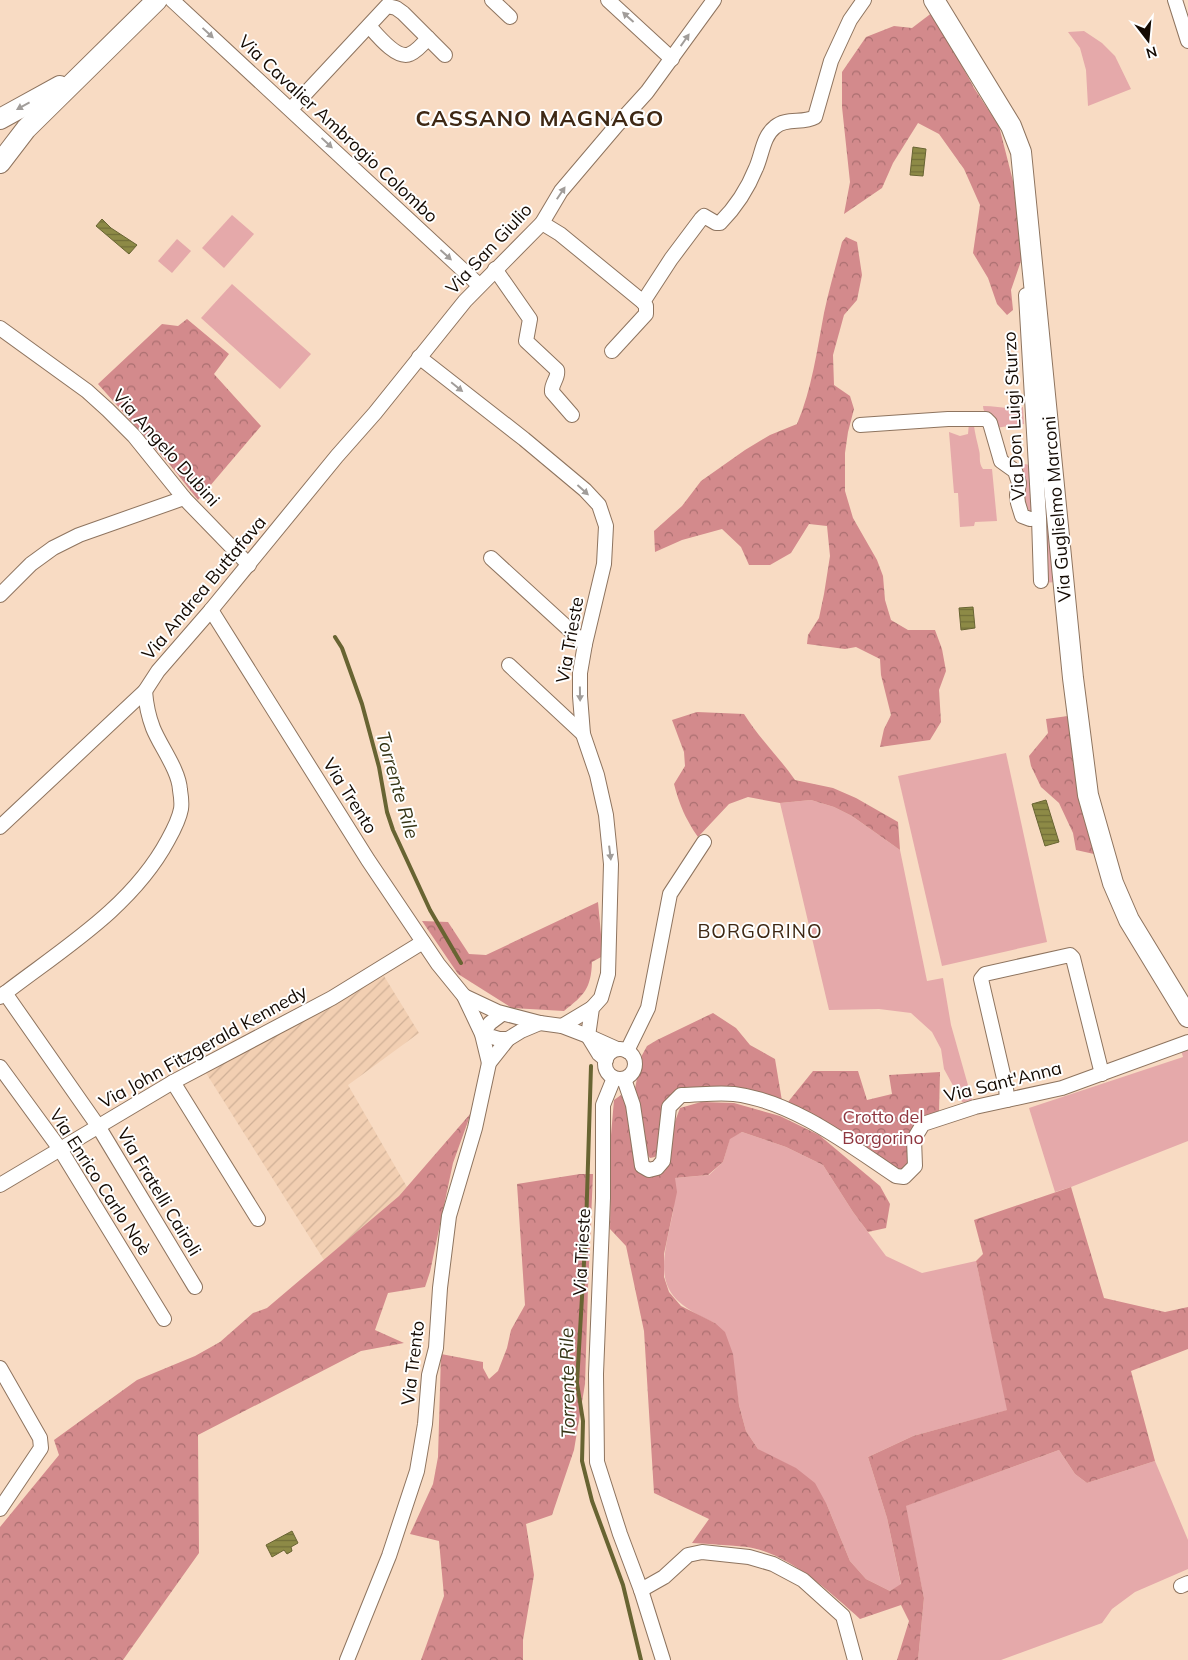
<svg xmlns="http://www.w3.org/2000/svg" width="1188" height="1660" font-family="Mulish,sans-serif">
  <style>
    .industrial { fill: url(#industrial-furrows) }
    .green { fill: #e5a9aa }
    .forest { fill: url(#forest-crowns) }
    .water { fill: url(#water-rules); stroke: #686432 }
    .lines { fill: none; stroke-linecap: round; stroke-linejoin: round }
    .stream { stroke: #686432; stroke-width: 4 }
    .street-casing { stroke: #8e745f; stroke-width: 16 }
    .secondary-casing { stroke: #8e745f; stroke-width: 22 }
    .street { stroke: #fff; stroke-width: 14 }
    .secondary { stroke: #fff; stroke-width: 20 }
    .oneway { fill: #a19d9a }
    .labels { text-anchor: middle; stroke-width: 4; stroke-linejoin: round; paint-order: stroke }
    .street-label { font-size: 18px; fill: #130a03; stroke: #fff }
    .park-label { font-size: 18px; fill: #8f363f; stroke: #fff }
    .water-label { font-size: 19px; font-style: italic; fill: #363516; stroke: #fff }
    .neighbourhood-label { font-size: 19px; letter-spacing: 1px; fill: #3e2814; stroke: #fff }
    .district-label { font-size: 22px; font-weight: bold; letter-spacing: 1px; fill: #3e2814; stroke: #fff }
  </style>
  <defs>
    <pattern id="industrial-furrows" width="10" height="10" patternUnits="userSpaceOnUse" patternTransform="scale(1.25)"><rect width="10" height="10" fill="#f2cfb2"/><path d="M-1 1l2-2M0 10L10 0M9 11l2-2" fill="none" stroke="#cfb097"/></pattern>
    <pattern id="forest-crowns" width="20" height="18" patternUnits="userSpaceOnUse" patternTransform="scale(1.25)"><rect width="20" height="18" fill="#d38a8c"/><path d="M2 6a3 3 0 1 1 6 0M12 15a3 3 0 1 1 6 0" fill="none" stroke="#aa6f70"/></pattern>
    <pattern id="water-rules" width="6" height="5" patternUnits="userSpaceOnUse" patternTransform="scale(1.25)"><rect width="6" height="5" fill="#8d8a46"/><path d="M0 2.5h6" fill="none" stroke="#726f38"/></pattern>
  </defs>
  <rect width="100%" height="100%" fill="#f8dbc3"/>
  <polygon class="industrial" points="384,976 419,1033 348,1085 407,1187 399,1196 324,1260 206,1073"/>
  <g class="green">
    <polygon points="1084,31 1102,43 1115,56 1131,89 1088,106 1086,70 1080,48 1068,32"/>
    <polygon points="232,215 254,234 224,268 202,248"/>
    <polygon points="177,239 191,251 172,273 158,261"/>
    <polygon points="232,284 311,354 280,389 201,318"/>
    <path d="M983,406C997,406 1009,410 1023,407L1024,424L995,428C992,421 983,414 983,406Z"/>
    <path d="M969,423L974,426C975,434 977,441 979,450C981,457 978,462 983,469H992L997,521L975,522L974,526L960,527L958,493H954L949,432L960,436L968,434Z"/>
    <polygon points="1040,437 1057,582 1043,583"/>
    <polygon points="1024,464 1031,465 1035,507 1030,511 1026,508 1016,466"/>
    <polygon points="1006,753 1047,942 942,966 898,776"/>
    <polygon points="811,800 834,807 852,816 900,850 927,981 943,978 951,1025 973,1103 962,1102 944,1069 941,1049 932,1032 911,1013 879,1009 829,1010 780,803"/>
    <polygon points="1188,1047 1188,1141 1071,1187 1055,1192 1029,1108 1183,1057 1181,1050"/>
    <path d="M742,1132L786,1147L823,1165L853,1212L886,1256L922,1273L976,1261L1008,1410L913,1436L868,1457L887,1518L901,1585L890,1591L866,1579L850,1561L827,1505L758,1449L746,1431L739,1405L735,1380L715,1323C655,1297 659,1275 672,1217C675,1205 674,1191 675,1178L709,1175L723,1162L730,1138Z"/>
    <polygon points="1059,1450 1075,1474 1087,1483 1155,1461 1188,1540 1188,1569 1135,1592 1112,1609 1102,1623 1001,1660 918,1660 924,1598 905,1506"/>
  </g>
  <g class="forest">
    <polygon points="933,12 974,88 999,126 1016,193 1022,258 1011,290 1013,310 1007,315 997,304 988,278 973,253 980,205 964,169 939,134 918,123 893,163 882,188 844,214 850,182 842,107 842,72 866,37 894,26 912,28"/>
    <path d="M846,237L857,242L862,275L857,300L844,315L833,355L834,385L850,396L854,409L848,432L845,453V491L853,518L877,560L883,576L885,600L891,620L908,630H935L942,649L946,671L939,690L941,722L930,740L880,747L884,729L891,715L881,675L880,659L856,647L845,649L807,644L808,635L819,618L824,594L830,556L827,526L809,524L791,553L770,565H749L741,547L722,529L682,540L655,552L654,531L682,506L701,481L745,450L770,435L797,424C812,389 817,350 824,313C829,289 836,266 842,242Z"/>
    <polygon points="187,319 229,354 214,374 261,426 198,500 171,466 98,384 162,324 178,326"/>
    <path d="M697,712L744,714C759,738 779,757 795,780L833,788L856,798L898,822L900,850L852,816L834,807L811,800L780,803L748,797L729,804L698,837C686,820 679,804 674,784L685,766L684,752L672,720Z"/>
    <polygon points="1068,716 1091,836 1094,854 1076,850 1073,833 1059,803 1041,787 1031,766 1029,756 1048,733 1046,719"/>
    <path d="M598,902L603,956L592,962C591,989 584,995 564,1011L512,1008L458,974L422,921L448,922L469,954L486,955Z"/>
    <polygon points="713,1013 736,1028 750,1045 775,1059 782,1101 746,1088 703,1088 676,1093 662,1111 661,1147 655,1157 650,1158 646,1153 635,1089 641,1057 647,1046 657,1040"/>
    <polygon points="813,1071 858,1071 867,1100 892,1094 889,1075 940,1072 939,1113 920,1121 910,1166 902,1173 823,1122 788,1102"/>
    <path d="M621,1095L625,1103L646,1175L655,1176L665,1171L674,1124L680,1108L701,1102L734,1103L780,1116L819,1135L880,1186L890,1204L886,1228L868,1232L853,1212L823,1165L786,1147L742,1132L730,1139L723,1162L708,1175L675,1178L677,1192L664,1254V1277L669,1292L681,1306L715,1323L725,1332L733,1354L739,1405L746,1431L758,1449L796,1468L815,1483L827,1505L850,1561L866,1579L890,1591L901,1584L887,1518L868,1457L913,1436L1007,1410L976,1261L983,1254L974,1220L1071,1187L1104,1298L1165,1312L1188,1307V1349L1131,1371L1155,1461L1087,1483L1075,1474L1059,1450L906,1506L924,1598L918,1660H897L909,1621L901,1605L860,1619C830,1592 788,1553 747,1547C729,1545 710,1544 692,1543L709,1519L654,1493L644,1331L626,1246L610,1229L611,1135L614,1100Z"/>
    <polygon points="471,1113 453,1163 430,1272 425,1287 388,1293 375,1330 404,1343 361,1351 198,1435 199,1553 123,1660 0,1660 0,1527 59,1455 54,1440 137,1380 195,1356 220,1342 253,1313 267,1308 399,1196"/>
    <polygon points="580,1174 593,1174 588,1288 585,1384 574,1450 552,1515 526,1524 534,1575 523,1640 523,1660 421,1660 444,1596 439,1541 410,1534 433,1484 438,1457 441,1354 483,1362 483,1368 489,1379 498,1371 507,1348 511,1330 525,1305 517,1184"/>
  </g>
  <g class="water">
    <polygon points="913,147 926,149 923,176 910,175"/>
    <polygon points="102,219 111,228 137,245 129,254 96,226"/>
    <polygon points="973,607 975,628 961,630 959,608"/>
    <polygon points="1046,800 1059,842 1045,846 1032,804"/>
    <polygon points="292,1531 298,1543 291,1547 292,1551 287,1554 284,1550 272,1557 266,1545"/>
  </g>
  <g class="lines">
    <g class="stream">
      <polyline points="335,637 342,648 362,704 379,767 387,812 393,830 430,910 461,963"/>
      <polyline points="591,1066 586,1228 577,1383 583,1421 582,1461 592,1501 623,1585 641,1660"/>
    </g>
    <defs>
      <g id="street">
        <polyline points="172,0 479,285"/>
        <polyline points="492,0 510,17"/>
        <polyline points="608,0 672,59"/>
        <polyline points="1175,0 1188,41"/>
        <path d="M369,26C377,35 397,60 410,54C417,51 423,44 428,38"/>
        <polyline points="291,109 387,6 396,8 403,13 445,55"/>
        <path d="M542,223L560,234L643,302L671,259L701,219L704,216L716,223H720C735,208 748,188 756,168C762,155 763,136 775,127C786,117 803,124 815,117L831,61L850,20L864,0"/>
        <path d="M495,269L530,319L526,341L557,370C559,378 551,383 552,392L572,415"/>
        <polyline points="0,328 87,391 108,410 134,436 184,498 249,565"/>
        <polyline points="612,351 646,314 646,306 643,302"/>
        <polyline points="419,357 524,439 585,490 599,505 606,526 604,564 585,644 580,673 580,696 583,734 597,775 606,815 611,864 608,974 601,998 592,1008 588,1036 599,1054 606,1060"/>
        <polyline points="860,425 948,419 986,419 990,423 1001,461 1015,471 1019,483 1017,495 1018,503 1022,516 1030,519 1039,518 1026,295"/>
        <polyline points="1039,518 1041,581"/>
        <polyline points="491,558 585,644"/>
        <polyline points="0,595 31,564 53,548 79,535 184,498"/>
        <polyline points="211,610 368,860 438,964 464,996 482,1034 489,1063"/>
        <polyline points="509,665 583,734"/>
        <polyline points="0,827 145,691 158,671 211,610 337,456 375,413 465,301 542,223 561,191 617,125 647,92 714,0"/>
        <polyline points="5,993 98,1126 195,1287"/>
        <polyline points="464,996 498,1012 540,1023 562,1026 588,1036 617,1049"/>
        <path d="M0,997C59,951 131,909 168,840C173,831 179,820 181,809C182,803 181,796 180,790C179,770 160,746 153,728C148,715 146,704 145,691"/>
        <polyline points="502,1014 490,1023 482,1034 499,1039 508,1039"/>
        <polyline points="562,1026 592,1008"/>
        <circle cx="620" cy="1064" r="15"/>
        <polyline points="627,1051 648,1008 670,894 704,842"/>
        <polyline points="0,1067 60,1149 164,1319"/>
        <polyline points="614,1078 603,1105 603,1198 596,1374 597,1462 620,1534 641,1590 663,1660"/>
        <path d="M624,1079L633,1105L642,1166L649,1170L657,1168L663,1161L669,1107L681,1095C698,1095 717,1092 734,1094C792,1101 848,1144 896,1176L904,1177L915,1166L914,1139L923,1124L975,1107L1062,1088L1188,1042"/>
        <polyline points="173,1082 258,1219"/>
        <polyline points="1007,1100 1006,1087 981,979 985,974 1070,955 1073,958 1102,1074"/>
        <polyline points="0,1185 173,1082 332,998 423,942"/>
        <polyline points="0,1368 40,1438 41,1448 0,1509"/>
        <polyline points="1181,1586 1188,1583"/>
        <polyline points="641,1590 664,1577 688,1555 702,1552 749,1557 773,1564 803,1580 843,1616 855,1660"/>
        <polyline points="347,1660 389,1556 417,1471 425,1424 429,1375 436,1348 440,1288 449,1216 475,1128 489,1063 508,1039 521,1031 540,1023"/>
      </g>
      <g id="secondary">
        <polyline points="934,0 1011,126 1021,152 1073,678 1088,795 1113,883 1129,920 1188,1017"/>
        <polyline points="0,119 60,86"/>
        <polyline points="0,163 26,129 157,0"/>
      </g>
    </defs>
    <use href="#street" class="street-casing"/>
    <use href="#secondary" class="secondary-casing"/>
    <use href="#street" class="street"/>
    <use href="#secondary" class="secondary"/>
  </g>
  <defs><path id="oneway-solid" d="M-6-.8H1V-3.2L6.5 0L1 3.2V.8H-6Z" transform="scale(1.25)"/></defs>
  <g class="oneway">
    <use href="#oneway-solid" transform="translate(628 17) rotate(-138)"/>
    <use href="#oneway-solid" transform="translate(208 33) rotate(43)"/>
    <use href="#oneway-solid" transform="translate(685 40) rotate(-55)"/>
    <use href="#oneway-solid" transform="translate(23 106) rotate(151)"/>
    <use href="#oneway-solid" transform="translate(327 143) rotate(43)"/>
    <use href="#oneway-solid" transform="translate(561 193) rotate(-56)"/>
    <use href="#oneway-solid" transform="translate(446 255) rotate(42)"/>
    <use href="#oneway-solid" transform="translate(457 387) rotate(39)"/>
    <use href="#oneway-solid" transform="translate(583 490) rotate(42)"/>
    <use href="#oneway-solid" transform="translate(580 694) rotate(89)"/>
    <use href="#oneway-solid" transform="translate(610 853) rotate(83)"/>
  </g>
  <g class="labels">
    <g class="street-label">
      <text transform="translate(338 129) rotate(43)" y="6">Via Cavalier Ambrogio Colombo</text>
      <text transform="translate(489 249) rotate(-47)" y="6">Via San Giulio</text>
      <text transform="translate(1014 416) rotate(-93)" y="6">Via Don Luigi Sturzo</text>
      <text transform="translate(166 448) rotate(48)" y="6">Via Angelo Dubini</text>
      <text transform="translate(1057 509) rotate(-95)" y="6">Via Guglielmo Marconi</text>
      <text transform="translate(204 588) rotate(-50)" y="6">Via Andrea Buttafava</text>
      <text transform="translate(570 640) rotate(-80)" y="6">Via Trieste</text>
      <text transform="translate(350 796) rotate(58)" y="6">Via Trento</text>
      <text transform="translate(203 1047) rotate(-29)" y="6">Via John Fitzgerald Kennedy</text>
      <text transform="translate(1003 1082) rotate(-14)" y="6">Via Sant'Anna</text>
      <text transform="translate(100 1182) rotate(57)" y="6">Via Enrico Carlo Noè</text>
      <text transform="translate(159 1192) rotate(59)" y="6">Via Fratelli Cairoli</text>
      <text transform="translate(582 1252) rotate(-87)" y="6">Via Trieste</text>
      <text transform="translate(413 1363) rotate(-83)" y="6">Via Trento</text>
    </g>
    <g class="park-label">
      <text x="883" y="1123">Crotto del<tspan x="883" dy="21">Borgorino</tspan></text>
    </g>
    <g class="water-label">
      <text transform="translate(398 785) rotate(74)" y="7">Torrente Rile</text>
      <text transform="translate(567 1383) rotate(-91)" y="7">Torrente Rile</text>
    </g>
    <g class="neighbourhood-label">
      <text x="760" y="938">BORGORINO</text>
    </g>
    <g class="district-label">
      <text x="540" y="126">CASSANO MAGNAGO</text>
    </g>
  </g>
  <g transform="translate(1148 40) rotate(164)" stroke="#ffffff" stroke-width="4" paint-order="stroke">
  <path d="M0-4L9 19L0 12L-9 19Z" fill="#130a03"/>
  <text y="-8" font-size="14" font-weight="bold" text-anchor="middle" fill="#130a03">N</text>
  </g>
</svg>
